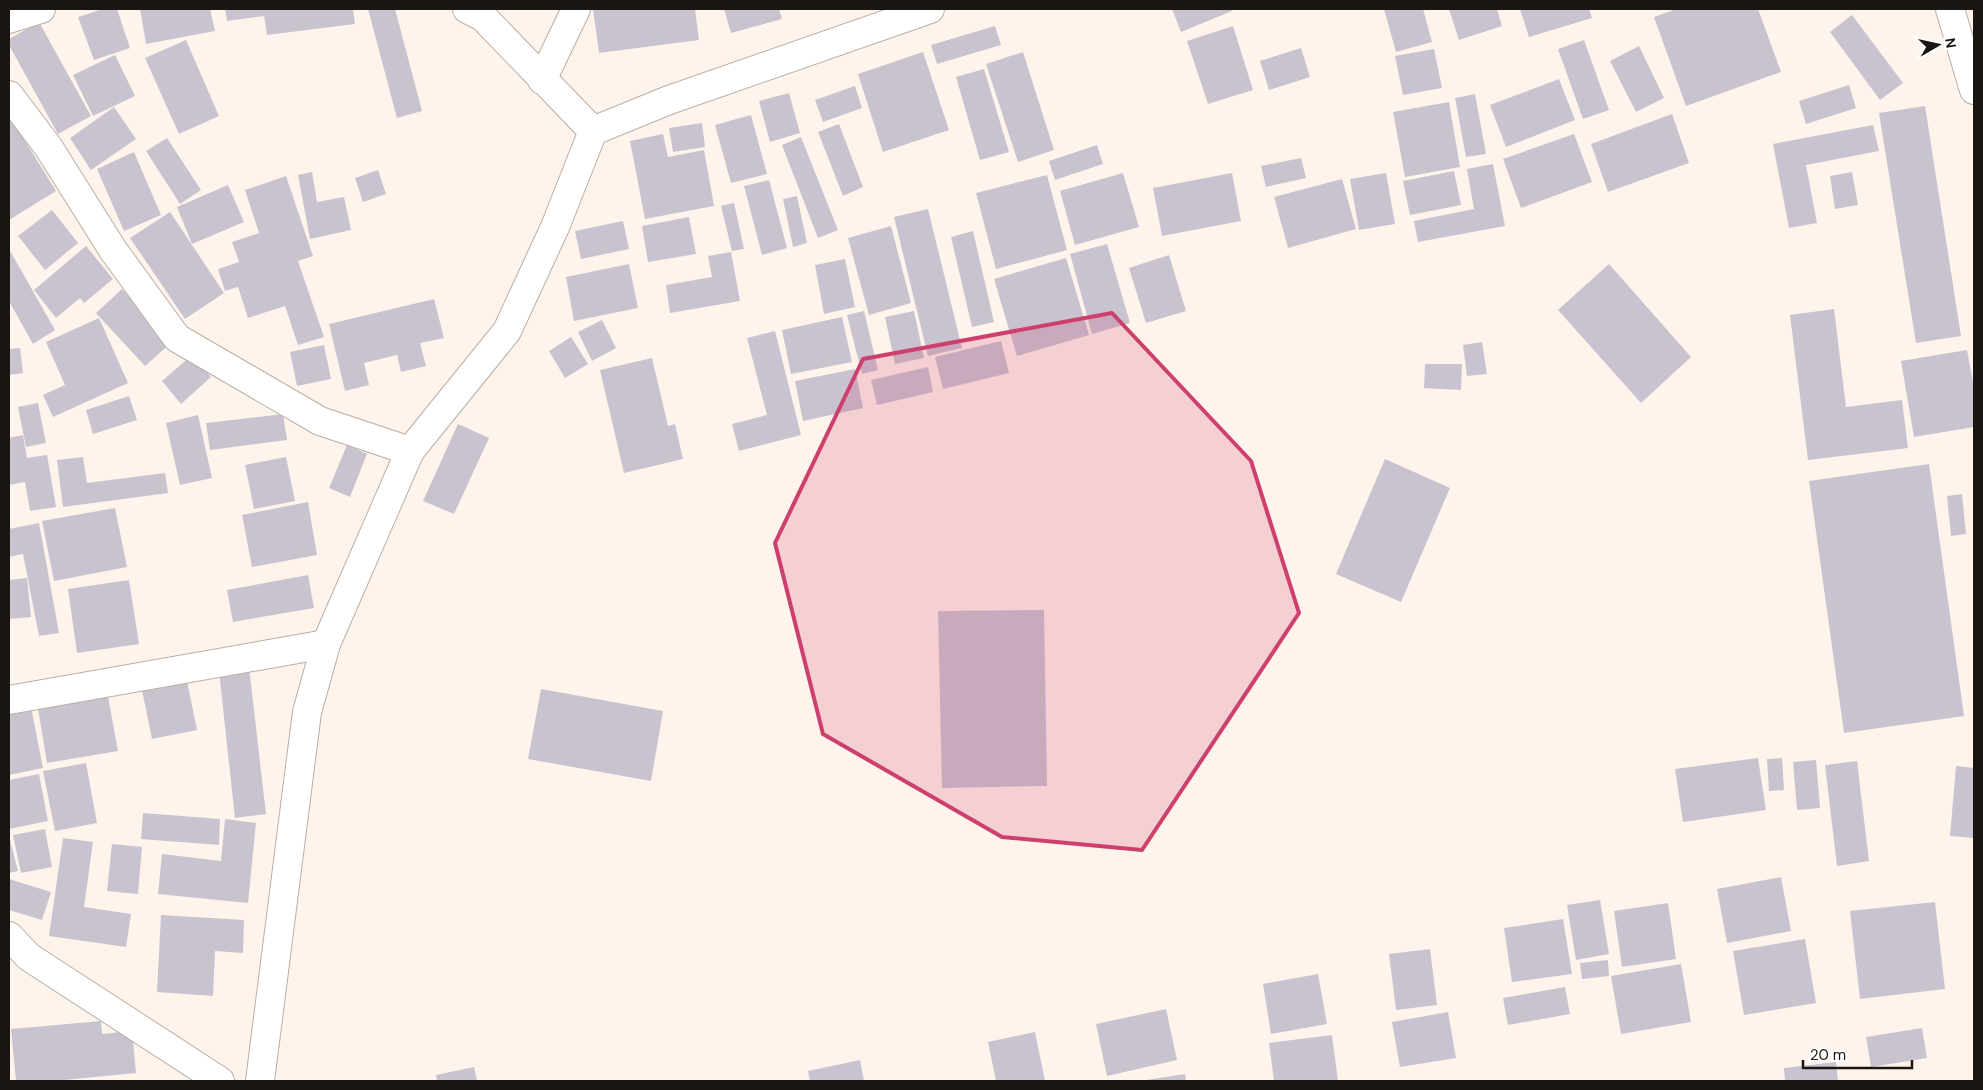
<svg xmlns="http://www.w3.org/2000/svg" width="1983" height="1090" font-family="'DM Sans',sans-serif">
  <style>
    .building { fill: #c9c3d0 }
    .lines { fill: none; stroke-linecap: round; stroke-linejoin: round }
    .street-casing { stroke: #baaea5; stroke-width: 30 }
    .street { stroke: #fff; stroke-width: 28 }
    .marked { fill: #cd406d; fill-opacity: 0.2; stroke: #cd406d; stroke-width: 4; stroke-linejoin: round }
  </style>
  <rect width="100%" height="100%" fill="#fef4ec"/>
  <g class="building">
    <polygon points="103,9 117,9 130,48 94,60 78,17"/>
    <polygon points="140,9 210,9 215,31 146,44"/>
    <polygon points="225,9 353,9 355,24 267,35 264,16 227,21"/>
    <polygon points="368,9 395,9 422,111 397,118"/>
    <polygon points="593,9 695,9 699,40 599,53"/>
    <polygon points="724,9 779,9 782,19 731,33"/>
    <polygon points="1172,9 1231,9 1232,11 1181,32"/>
    <polygon points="1384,9 1423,9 1432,42 1396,52"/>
    <polygon points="1449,9 1497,9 1502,26 1459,40"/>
    <polygon points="1520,9 1589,9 1592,18 1529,37"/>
    <polygon points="1676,9 1758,9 1781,72 1686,106 1654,17"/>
    <polygon points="1852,15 1903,83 1880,100 1830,32"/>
    <polygon points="39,22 91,116 58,134 9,45 9,39"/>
    <polygon points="995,26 1001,45 937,64 931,45"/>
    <polygon points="1233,26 1253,90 1208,104 1187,41"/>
    <polygon points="186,40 219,116 179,134 145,58"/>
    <polygon points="1584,40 1609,110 1583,119 1558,49"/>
    <polygon points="1639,46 1664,98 1636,112 1610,61"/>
    <polygon points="1301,48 1310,77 1269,90 1260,61"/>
    <polygon points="1434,49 1442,88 1403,95 1395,56"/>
    <polygon points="923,52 949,130 883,152 858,74"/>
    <polygon points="1023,52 1054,150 1018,162 986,64"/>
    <polygon points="115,55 135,96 93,116 73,75"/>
    <polygon points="984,69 1009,152 980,160 956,77"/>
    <polygon points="1559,79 1575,120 1506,147 1490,105"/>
    <polygon points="1849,85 1856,108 1806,124 1799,101"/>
    <polygon points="855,86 862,108 823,122 815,100"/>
    <polygon points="789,93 800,133 770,142 759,101"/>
    <polygon points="1475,94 1486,154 1466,157 1455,98"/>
    <polygon points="1449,102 1460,167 1405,177 1393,112"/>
    <polygon points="1925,106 1961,336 1916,343 1879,113"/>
    <polygon points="114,107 136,139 91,170 70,138"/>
    <polygon points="1672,114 1689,163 1608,192 1591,144"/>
    <polygon points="9,115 56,191 9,220"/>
    <polygon points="751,115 767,174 731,183 715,125"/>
    <polygon points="702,123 705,147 673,152 669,128"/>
    <polygon points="839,124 863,187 843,196 818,132"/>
    <polygon points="1873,125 1879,151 1806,165 1817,223 1789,228 1773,144"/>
    <polygon points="663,134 668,157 704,150 714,206 645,219 630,141"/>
    <polygon points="1574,134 1592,182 1521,208 1503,159"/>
    <polygon points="801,137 838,230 818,238 782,145"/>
    <polygon points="167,138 201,190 180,204 146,151"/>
    <polygon points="1097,145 1103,164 1055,180 1049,161"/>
    <polygon points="134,152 161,215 124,231 97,169"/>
    <polygon points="1301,158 1306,178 1266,187 1261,166"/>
    <polygon points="1493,164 1505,226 1418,242 1414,221 1474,209 1467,169"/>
    <polygon points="378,170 386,194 363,202 355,178"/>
    <polygon points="1454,171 1461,205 1410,215 1403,181"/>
    <polygon points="312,172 317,202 344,197 351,230 310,239 298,175"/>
    <polygon points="1852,172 1858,205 1835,209 1830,176"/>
    <polygon points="1123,173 1139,227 1075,245 1060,191"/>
    <polygon points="1232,173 1241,221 1162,236 1153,188"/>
    <polygon points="1386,173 1395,224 1359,230 1350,179"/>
    <polygon points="1047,175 1067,250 996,269 976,193"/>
    <polygon points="286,176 313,256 298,261 324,337 298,345 285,306 248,318 238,287 225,291 218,269 239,262 232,242 259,233 245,190"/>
    <polygon points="1342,179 1356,229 1288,248 1274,197"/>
    <polygon points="769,180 787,248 762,255 744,186"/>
    <polygon points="228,185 244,222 192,244 177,207"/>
    <polygon points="797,196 807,243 793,247 783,199"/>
    <polygon points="734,203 744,249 732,251 721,206"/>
    <polygon points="928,209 962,348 928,356 894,217"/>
    <polygon points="52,210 78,243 45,270 18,236"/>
    <polygon points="170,212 224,293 185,319 130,238"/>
    <polygon points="689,217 696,254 648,262 642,226"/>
    <polygon points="623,221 629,249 581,259 575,231"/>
    <polygon points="891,226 911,303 869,315 848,238"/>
    <polygon points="973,231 994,322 972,327 951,237"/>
    <polygon points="1107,244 1130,323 1092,334 1070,254"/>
    <polygon points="86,246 113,279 84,303 80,298 56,318 34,290"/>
    <polygon points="9,249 55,330 33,344 9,301"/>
    <polygon points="731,252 740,301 670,313 666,285 712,277 708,256"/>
    <polygon points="1169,255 1186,311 1146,323 1129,268"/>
    <polygon points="1066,258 1089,335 1017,356 994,279"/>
    <polygon points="845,259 855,307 824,314 815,265"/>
    <polygon points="629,264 638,308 574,321 566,277"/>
    <polygon points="1609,264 1691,357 1641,403 1558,310"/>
    <polygon points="122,289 171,343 145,366 96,313"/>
    <polygon points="434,299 444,338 420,343 426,366 401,372 397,355 364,363 369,385 345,391 329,324"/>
    <polygon points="1834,309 1846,407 1902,400 1908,448 1808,460 1790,315"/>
    <polygon points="864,311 878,370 862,374 847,315"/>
    <polygon points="914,311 924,358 895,364 885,317"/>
    <polygon points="842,317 852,362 791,374 782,330"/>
    <polygon points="99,318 128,383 53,417 43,395 65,385 46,342"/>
    <polygon points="602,320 616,348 592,361 578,332"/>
    <polygon points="775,331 801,435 739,451 732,424 767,415 747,338"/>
    <polygon points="571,337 588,364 565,378 549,351"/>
    <polygon points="1001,341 1009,373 943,389 935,357"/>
    <polygon points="1482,342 1487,374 1467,376 1463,345"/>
    <polygon points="324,345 331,379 297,386 290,352"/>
    <polygon points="20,348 23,373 9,375 9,349"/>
    <polygon points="1967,350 1974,388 1974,427 1914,437 1901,361"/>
    <polygon points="192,355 211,377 181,404 162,381"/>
    <polygon points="652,358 668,426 675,424 683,459 624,473 600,370"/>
    <polygon points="1425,364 1462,364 1461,390 1424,388"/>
    <polygon points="928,367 933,392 877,405 871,380"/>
    <polygon points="855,369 863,408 803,421 795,381"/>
    <polygon points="129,396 137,420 93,434 86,410"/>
    <polygon points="38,403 46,443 26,447 18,407"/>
    <polygon points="283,414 287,440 210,450 206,423"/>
    <polygon points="198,415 212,478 180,485 166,423"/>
    <polygon points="458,424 489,438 454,514 423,501"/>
    <polygon points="23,435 27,458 47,455 56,507 30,511 25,482 9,485 9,438"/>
    <polygon points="347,445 367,454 350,497 329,488"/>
    <polygon points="83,457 87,483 165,473 168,493 63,507 57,460"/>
    <polygon points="286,457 295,501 254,509 245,465"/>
    <polygon points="1385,459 1450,488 1401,602 1336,574"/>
    <polygon points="1929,464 1964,716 1844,733 1809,481"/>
    <polygon points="1962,494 1966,534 1951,536 1947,496"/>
    <polygon points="308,502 317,555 252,567 242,515"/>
    <polygon points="115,508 127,567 54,581 42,521"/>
    <polygon points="39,523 59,633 39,636 23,554 9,557 9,529"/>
    <polygon points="308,575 314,608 233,622 227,590"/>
    <polygon points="27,578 31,617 9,619 9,580"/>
    <polygon points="129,580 139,644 77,653 68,589"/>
    <polygon points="1044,610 1047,786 942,788 938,611"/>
    <polygon points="249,667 266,814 235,818 219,671"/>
    <polygon points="187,681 197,730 152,739 142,690"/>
    <polygon points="541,689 663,711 651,781 528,759"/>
    <polygon points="107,691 118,751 47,763 37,703"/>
    <polygon points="31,707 43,768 9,775 9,711"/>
    <polygon points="1758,758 1766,810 1683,822 1675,769"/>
    <polygon points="1782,758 1784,790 1769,791 1767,759"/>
    <polygon points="1816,760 1820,808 1797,810 1793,762"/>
    <polygon points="1857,761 1869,861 1837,866 1825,765"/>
    <polygon points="86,763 97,823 55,831 43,771"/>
    <polygon points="1956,766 1974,768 1974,838 1950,836"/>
    <polygon points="39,774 48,821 9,829 9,780"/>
    <polygon points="143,813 220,819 219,845 141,839"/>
    <polygon points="225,819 256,823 248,903 158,894 162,854 221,861"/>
    <polygon points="45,829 52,867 21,873 13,835"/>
    <polygon points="9,836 18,871 9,873"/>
    <polygon points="63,838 93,842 84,907 131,914 126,947 49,936"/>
    <polygon points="112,844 142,847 138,894 107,891"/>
    <polygon points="1781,877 1791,931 1727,943 1717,889"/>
    <polygon points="9,879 51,892 42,920 9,910"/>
    <polygon points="1600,900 1609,954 1576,960 1567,905"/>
    <polygon points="1935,902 1945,989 1860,999 1850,911"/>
    <polygon points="1668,903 1676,959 1622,967 1614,911"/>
    <polygon points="161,915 244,920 243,953 215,951 213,996 157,992"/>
    <polygon points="1563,919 1572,974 1512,982 1504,928"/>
    <polygon points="1805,939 1816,1003 1744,1015 1733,951"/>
    <polygon points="1430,949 1437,1005 1396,1010 1389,954"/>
    <polygon points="1608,960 1609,976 1582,979 1580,963"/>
    <polygon points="1681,964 1691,1022 1621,1034 1611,976"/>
    <polygon points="1318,974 1327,1024 1271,1034 1263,984"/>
    <polygon points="1565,987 1570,1014 1508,1025 1503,998"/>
    <polygon points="1166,1009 1177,1060 1107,1076 1096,1024"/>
    <polygon points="1448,1012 1456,1058 1400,1067 1392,1022"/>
    <polygon points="101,1021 102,1034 132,1031 136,1073 54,1081 16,1081 11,1029"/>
    <polygon points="1922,1028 1927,1058 1871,1067 1866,1037"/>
    <polygon points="1035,1032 1045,1081 996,1081 988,1042"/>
    <polygon points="1332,1035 1338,1081 1274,1081 1269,1043"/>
    <polygon points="860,1060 864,1081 810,1081 808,1071"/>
    <polygon points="1836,1062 1838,1081 1785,1081 1784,1068"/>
    <polygon points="474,1067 477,1081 437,1081 436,1075"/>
    <polygon points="1185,1074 1186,1081 1146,1081 1146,1080"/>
  </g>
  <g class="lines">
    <defs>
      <g id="street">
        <polyline points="467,9 483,17 593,131"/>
        <polyline points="1950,9 1974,90"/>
        <polyline points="9,19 41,9"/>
        <polyline points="542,80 576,9"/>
        <polyline points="9,95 49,148 113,250 177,338 320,421 410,451"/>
        <polyline points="9,700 326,644"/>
        <polyline points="9,936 29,957 220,1081"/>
        <polyline points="260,1081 307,712 326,644 410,451 507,331 555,227 593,131 669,100 930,9"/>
      </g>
    </defs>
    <use href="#street" class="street-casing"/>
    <use href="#street" class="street"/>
  </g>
  <path class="marked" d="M1112,313L1251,461L1299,613L1142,850L1002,837L823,734L775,543L863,359Z"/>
  <rect width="1983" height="1090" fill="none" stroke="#191511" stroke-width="20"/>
  <g transform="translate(1938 45) rotate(81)" stroke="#ffffff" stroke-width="4" paint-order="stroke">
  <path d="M0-4L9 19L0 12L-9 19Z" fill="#191511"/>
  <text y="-8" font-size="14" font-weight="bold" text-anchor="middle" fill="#191511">N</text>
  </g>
  <path d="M1803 1060v8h109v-8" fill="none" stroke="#191511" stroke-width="2.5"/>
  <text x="1810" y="1060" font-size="15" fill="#191511" stroke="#ffffff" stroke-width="4" paint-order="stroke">20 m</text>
</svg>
